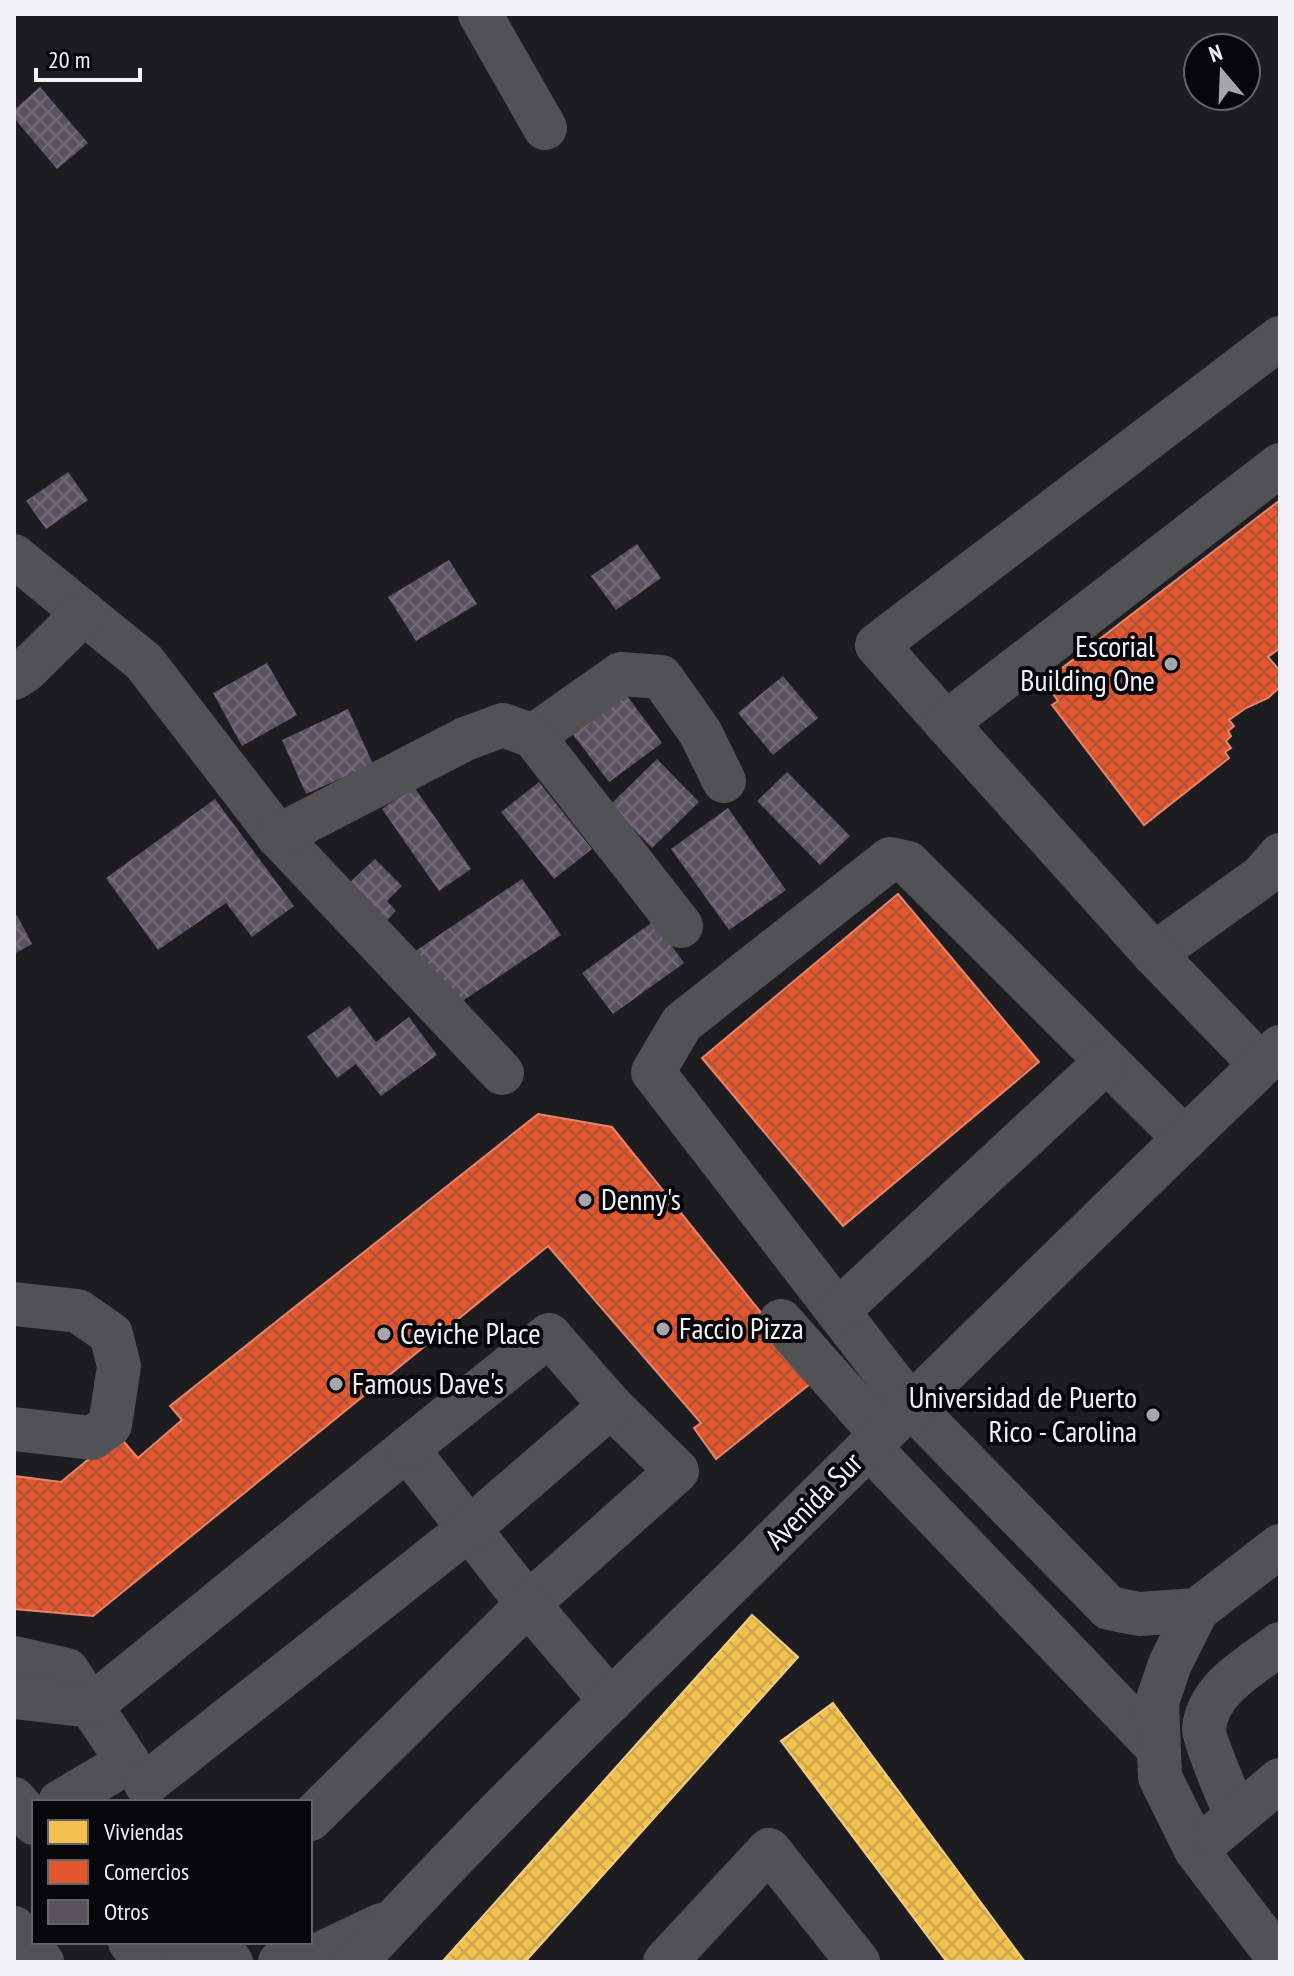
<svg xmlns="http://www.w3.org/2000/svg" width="1294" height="1976" font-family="'PT Sans Narrow',sans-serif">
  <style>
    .homes { fill: url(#homes-cross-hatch); stroke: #f2cf81; stroke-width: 2 }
    .shops { fill: url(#shops-cross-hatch); stroke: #e8856a; stroke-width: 2 }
    .building { fill: url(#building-cross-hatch) }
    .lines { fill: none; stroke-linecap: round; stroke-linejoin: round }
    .minor { stroke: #515253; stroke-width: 44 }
    .poi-dot { fill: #a6a6ac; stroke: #060609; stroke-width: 3 }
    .labels { text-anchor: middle; stroke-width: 8; stroke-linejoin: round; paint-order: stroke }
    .poi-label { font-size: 30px; fill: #f1f1f7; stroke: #060609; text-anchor: start }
    .street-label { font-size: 30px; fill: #f1f1f7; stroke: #060609 }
  </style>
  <defs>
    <pattern id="homes-cross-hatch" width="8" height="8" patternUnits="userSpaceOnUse" patternTransform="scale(2)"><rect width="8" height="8" fill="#f2c14e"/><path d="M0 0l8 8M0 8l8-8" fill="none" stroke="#c8a34d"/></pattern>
    <pattern id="shops-cross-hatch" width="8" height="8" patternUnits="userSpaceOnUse" patternTransform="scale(2)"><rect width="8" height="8" fill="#e4572e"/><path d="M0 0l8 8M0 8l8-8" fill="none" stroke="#ad5238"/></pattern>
    <pattern id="building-cross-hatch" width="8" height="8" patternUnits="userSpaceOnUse" patternTransform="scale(2)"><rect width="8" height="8" fill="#5b5261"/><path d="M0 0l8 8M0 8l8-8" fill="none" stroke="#736b78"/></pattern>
  </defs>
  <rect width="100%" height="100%" fill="#1c1c21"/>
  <g class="homes">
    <polygon points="752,1615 798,1657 525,1962 442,1962"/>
    <polygon points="833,1703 1025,1962 947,1962 781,1741"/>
  </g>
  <g class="shops">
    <polygon points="1280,500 1280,648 1268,657 1280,671 1280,687 1268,698 1246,708 1229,720 1234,726 1228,731 1231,736 1226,741 1231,748 1225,752 1229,758 1144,825 1052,705 1058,701 1053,694 1059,689 1055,684 1062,678 1057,672"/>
    <polygon points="898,894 1039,1062 843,1226 702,1058"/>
    <polygon points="538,1114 612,1127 815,1380 716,1459 694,1428 701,1423 548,1246 93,1616 14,1609 14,1476 61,1482 118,1435 138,1458 182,1420 170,1406"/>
  </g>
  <g class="building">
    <polygon points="40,87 88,143 57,169 14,118 14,110"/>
    <polygon points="68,472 88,500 46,529 26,501"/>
    <polygon points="637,544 661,578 616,610 591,576"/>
    <polygon points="449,560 477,604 416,641 388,597"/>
    <polygon points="267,663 297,715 242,746 213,693"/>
    <polygon points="783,676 818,718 773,755 738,713"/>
    <polygon points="622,689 662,743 609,782 568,728"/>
    <polygon points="348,709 373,764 306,794 282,740"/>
    <polygon points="657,759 699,802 652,848 610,805"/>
    <polygon points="787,772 850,836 820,865 757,801"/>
    <polygon points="539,782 592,849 554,879 501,812"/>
    <polygon points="414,787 471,869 439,891 382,809"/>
    <polygon points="215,799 294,906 252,937 226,903 158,950 106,878"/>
    <polygon points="728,808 786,890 729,930 671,849"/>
    <polygon points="375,859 402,886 387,901 396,911 385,922 348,884"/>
    <polygon points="522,879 561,935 449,1010 411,954"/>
    <polygon points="17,915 32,944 14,954 14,917"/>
    <polygon points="654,921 684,963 613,1014 582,973"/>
    <polygon points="349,1006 376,1042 409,1017 437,1055 381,1096 356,1064 337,1078 307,1037"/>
  </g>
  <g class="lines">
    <g class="minor">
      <polyline points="480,14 545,128"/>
      <polyline points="14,556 144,662 278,836 502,1073"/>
      <polyline points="14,678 25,671 84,613"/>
      <polyline points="946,723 877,645 1280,338"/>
      <polyline points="533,736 621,674 661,677 700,732 724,781"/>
      <polyline points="278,836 465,739 503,725 533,736 681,926"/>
      <polyline points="1154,954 1262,876 1280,855"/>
      <polyline points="1261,1065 1154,954 946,723 1280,465"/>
      <polyline points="1185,1139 908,863 890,859 682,1023 653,1072 910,1405 1109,1608 1139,1614 1197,1610"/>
      <polyline points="14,1304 78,1311 111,1334 119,1366 110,1425 92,1438 14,1429"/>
      <polyline points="838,1311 1106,1062"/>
      <polyline points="781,1321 882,1435"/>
      <polyline points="869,1447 1158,1748"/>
      <polyline points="1280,1546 1197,1610 1170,1664 1157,1702 1160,1777 1196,1850 1280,1960"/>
      <polyline points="14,1658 67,1670 128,1762 60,1802"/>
      <polyline points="14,1697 91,1706 407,1449 528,1604 677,1471 611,1406"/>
      <polyline points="146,1784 470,1528 611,1406 549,1335 407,1449"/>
      <polyline points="14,1799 34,1823"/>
      <path d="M1236,1816C1230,1801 1204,1740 1204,1729C1207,1689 1251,1666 1280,1644"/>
      <polyline points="310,1819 528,1604 611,1701"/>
      <polyline points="1214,1835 1280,1780"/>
      <polyline points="14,1928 42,1962"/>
      <polyline points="130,1942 146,1962"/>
      <polyline points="179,1942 209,1958 231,1962"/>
      <polyline points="280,1962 320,1954 381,1925"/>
      <path d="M356,1962C476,1830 605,1706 733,1581C914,1402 1096,1223 1280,1047"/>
      <polyline points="665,1962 769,1850 858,1962"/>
    </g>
  </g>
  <g class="poi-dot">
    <circle cx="1171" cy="664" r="8"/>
    <circle cx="585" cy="1200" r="8"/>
    <circle cx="663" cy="1329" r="8"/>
    <circle cx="384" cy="1334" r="8"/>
    <circle cx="336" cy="1384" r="8"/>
    <circle cx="1153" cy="1415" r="8"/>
  </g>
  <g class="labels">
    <g class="poi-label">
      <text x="1155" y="657" text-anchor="end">Escorial<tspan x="1155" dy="34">Building One</tspan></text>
      <text x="601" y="1210">Denny's</text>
      <text x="679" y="1339">Faccio Pizza</text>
      <text x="400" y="1344">Ceviche Place</text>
      <text x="352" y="1394">Famous Dave's</text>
      <text x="1137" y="1408" text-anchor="end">Universidad de Puerto<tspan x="1137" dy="34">Rico - Carolina</tspan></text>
    </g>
    <g class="street-label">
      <text transform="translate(814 1501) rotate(-45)" y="10">Avenida Sur</text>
    </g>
  </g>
  <rect width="1294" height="1976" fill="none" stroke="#f1f1f7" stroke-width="32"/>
  <rect x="32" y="1800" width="280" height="144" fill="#060609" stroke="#646468" stroke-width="2"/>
  <rect x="48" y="1820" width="40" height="24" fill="#f2c14e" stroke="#646468" stroke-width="2"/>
  <text x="104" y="1840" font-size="24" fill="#f1f1f7">Viviendas</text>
  <rect x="48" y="1860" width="40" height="24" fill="#e4572e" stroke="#646468" stroke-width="2"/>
  <text x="104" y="1880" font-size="24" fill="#f1f1f7">Comercios</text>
  <rect x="48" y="1900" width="40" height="24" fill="#5b5261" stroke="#646468" stroke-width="2"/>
  <text x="104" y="1920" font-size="24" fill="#f1f1f7">Otros</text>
  <g transform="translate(1222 72) rotate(341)"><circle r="38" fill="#060609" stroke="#646468" stroke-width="2"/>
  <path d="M0-6L14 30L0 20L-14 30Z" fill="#a6a6ac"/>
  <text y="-12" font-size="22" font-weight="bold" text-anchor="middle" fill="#f1f1f7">N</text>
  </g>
  <path d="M36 68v12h104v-12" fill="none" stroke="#f1f1f7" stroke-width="4"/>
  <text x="48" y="68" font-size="24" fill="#f1f1f7" stroke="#060609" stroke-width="6" paint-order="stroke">20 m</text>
</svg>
